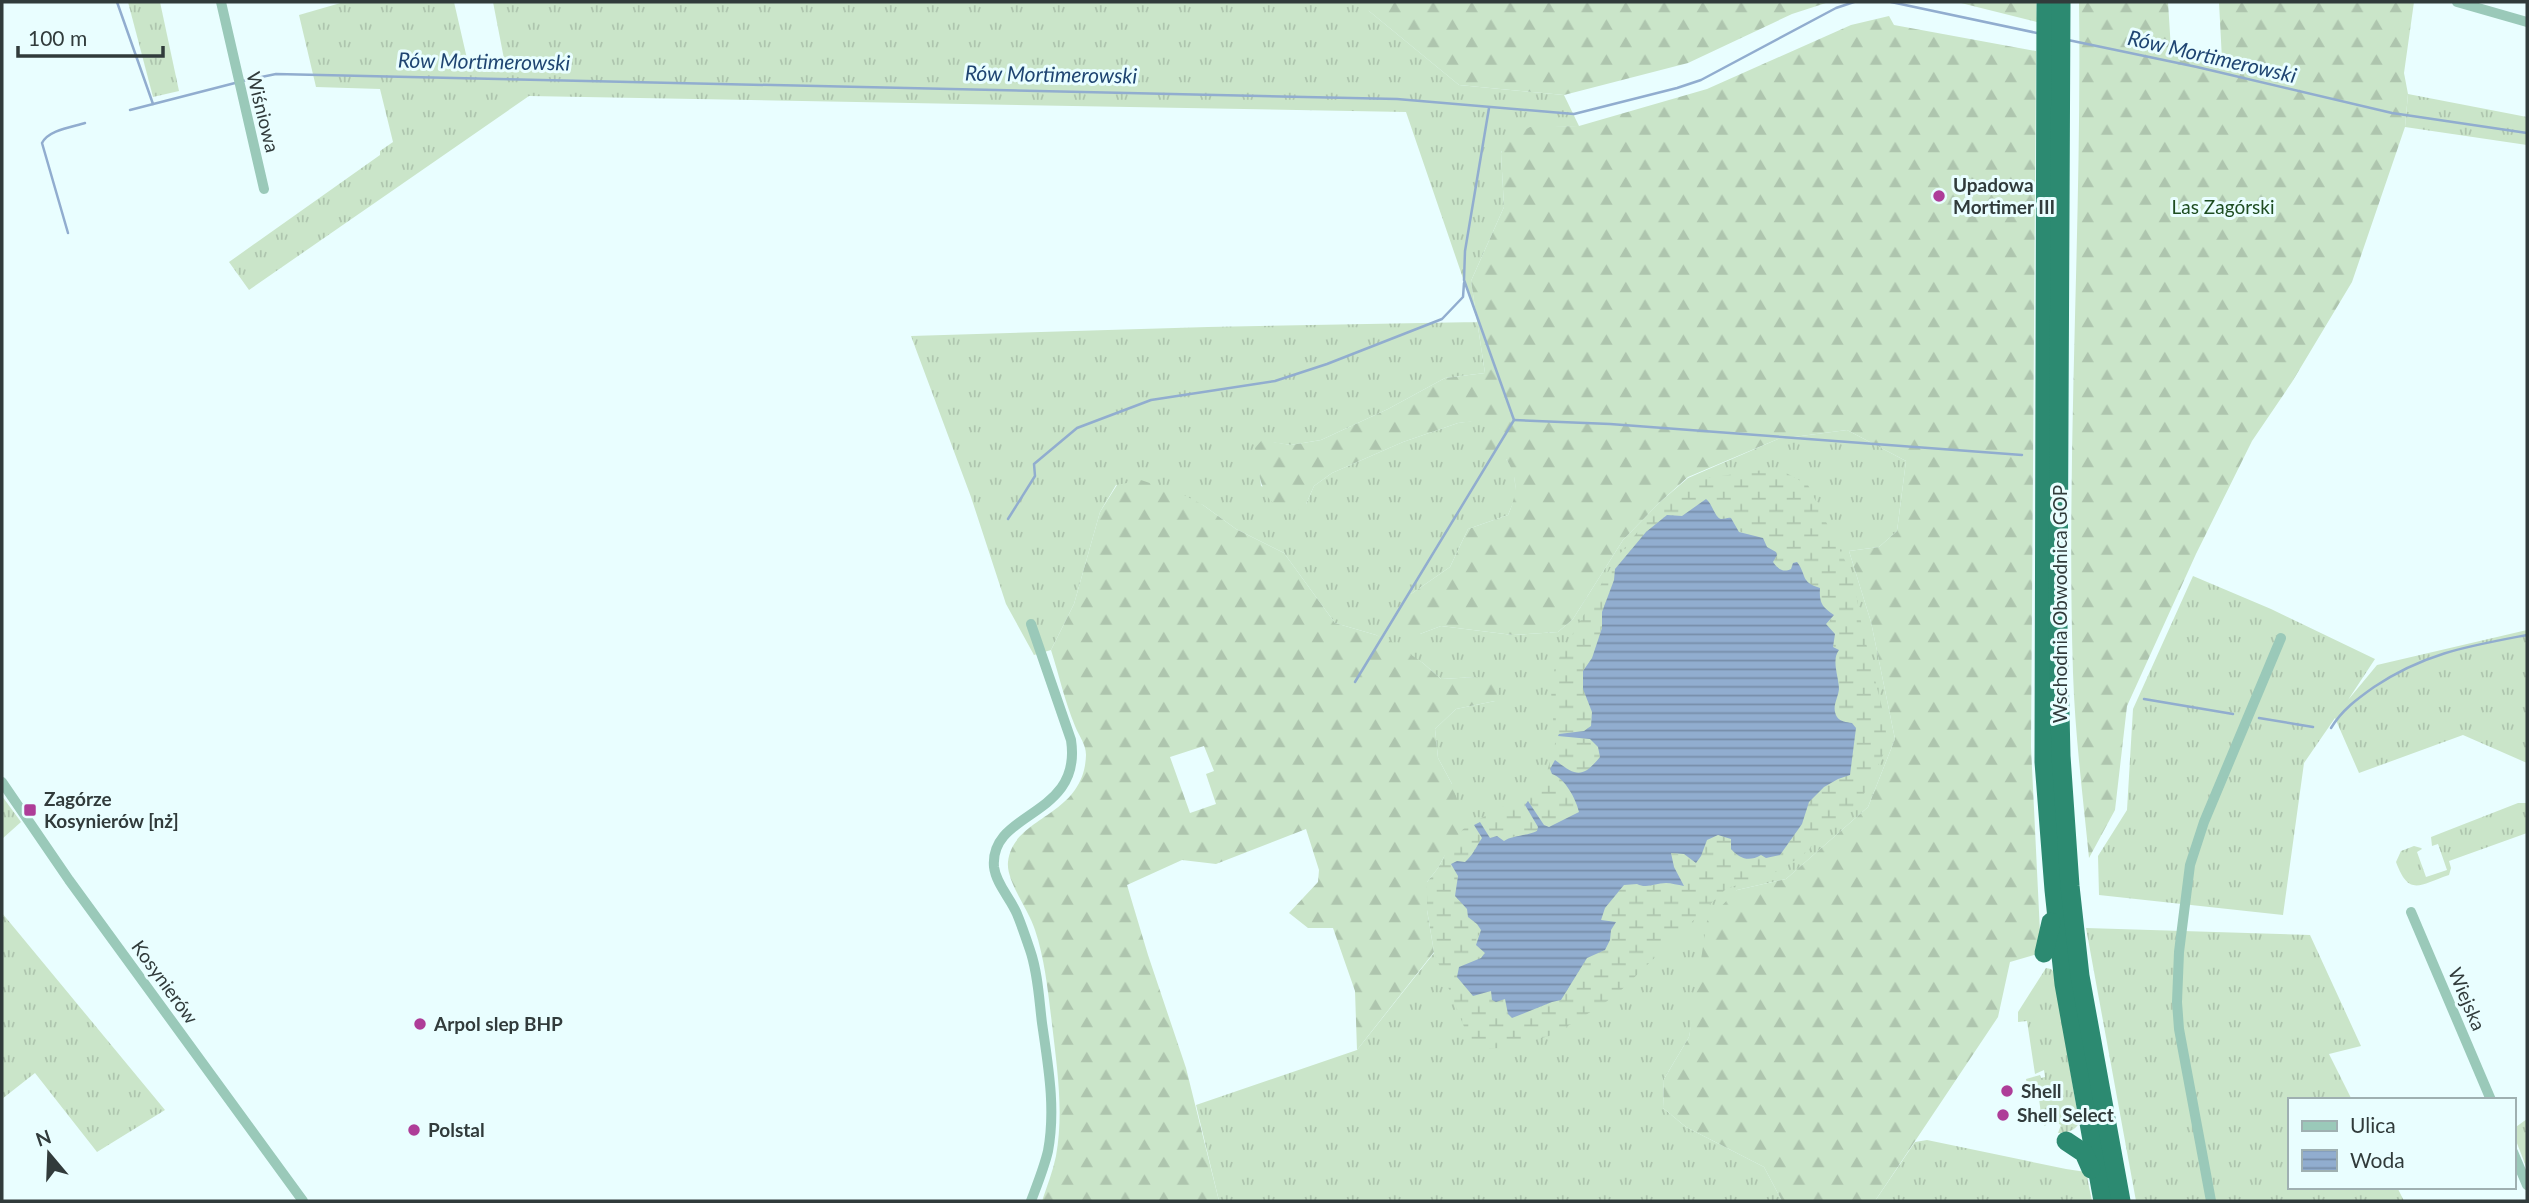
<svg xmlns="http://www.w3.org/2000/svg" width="2529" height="1203" font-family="Lato,sans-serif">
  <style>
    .grass { fill: url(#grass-tufts) }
    .forest { fill: url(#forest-firs); fill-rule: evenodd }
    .wetland { fill: url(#wetland-marsh); fill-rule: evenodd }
    .water { fill: url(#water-rules) }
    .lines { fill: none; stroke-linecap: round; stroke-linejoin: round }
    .stream { stroke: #91adcf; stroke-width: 2.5 }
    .minor { stroke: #9ac9b9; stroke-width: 10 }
    .motorway { stroke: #2c8a71; stroke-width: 19 }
    .poi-dot { fill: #ae3d98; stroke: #e9feff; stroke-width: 2.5 }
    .labels { text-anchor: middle; stroke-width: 6; stroke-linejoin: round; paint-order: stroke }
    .street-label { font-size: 19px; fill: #313b3b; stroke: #e9feff }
    .poi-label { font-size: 19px; font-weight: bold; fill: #313b3b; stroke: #e9feff; text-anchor: start }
    .park-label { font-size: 19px; fill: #1e4d21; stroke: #e9feff }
    .water-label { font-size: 21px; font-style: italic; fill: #1f4572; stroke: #e9feff }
  </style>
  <defs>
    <pattern id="grass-tufts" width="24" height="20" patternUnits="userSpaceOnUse" patternTransform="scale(1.75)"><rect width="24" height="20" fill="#cae5c9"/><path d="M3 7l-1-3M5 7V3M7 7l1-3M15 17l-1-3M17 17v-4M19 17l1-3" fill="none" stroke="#aec5ae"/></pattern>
    <pattern id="forest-firs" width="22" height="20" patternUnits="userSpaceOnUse" patternTransform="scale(1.75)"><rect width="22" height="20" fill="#cae5c9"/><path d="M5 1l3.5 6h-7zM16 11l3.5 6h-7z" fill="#aec5ae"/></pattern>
    <pattern id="wetland-marsh" width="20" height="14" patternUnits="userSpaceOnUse" patternTransform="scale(1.75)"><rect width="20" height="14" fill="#cae5c9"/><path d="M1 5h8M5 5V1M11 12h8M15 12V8" fill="none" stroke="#aec5ae"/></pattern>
    <pattern id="water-rules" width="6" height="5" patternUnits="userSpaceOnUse" patternTransform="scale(1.75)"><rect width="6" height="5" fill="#91adcf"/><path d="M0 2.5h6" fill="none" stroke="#778ea9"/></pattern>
  </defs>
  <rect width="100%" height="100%" fill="#e9feff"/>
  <g class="grass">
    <polygon points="128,2 160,2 179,91 153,97"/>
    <polygon points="344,2 454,2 468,63 505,64 493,2 1366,2 1369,11 1459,85 1564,95 1579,126 1530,128 1501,152 1504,207 1471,281 1485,373 1445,378 1388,409 1321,440 1291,445 1262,441 1259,469 1261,486 1306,504 1314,486 1332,473 1403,442 1458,423 1487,419 1502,430 1506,459 1514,471 1516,496 1508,515 1468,529 1450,567 1411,594 1420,634 1441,626 1513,635 1558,632 1573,619 1623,540 1660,502 1688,478 1778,439 1847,430 1906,461 1897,531 1879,547 1849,551 1871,622 1895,739 1868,807 1786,879 1737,890 1696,1001 1689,1037 1664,1079 1663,1108 1686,1127 1764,1167 1782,1201 1219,1201 1196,1105 1357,1050 1434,953 1452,784 1438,758 1435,729 1456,709 1495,701 1476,677 1441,679 1423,663 1376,635 1335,623 1284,553 1236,529 1203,505 1116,485 1100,512 1074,604 1051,650 1034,655 1006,604 971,497 911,336 1208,327 1478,322 1406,112 529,96 249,290 229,262 380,155 380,151 393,142 380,89 316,87 299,15"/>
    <polygon points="2408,94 2527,117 2527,145 2405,127"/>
    <polygon points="2193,576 2271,609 2375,659 2348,700 2377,665 2527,630 2527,763 2463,735 2359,773 2335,718 2304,763 2283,915 2099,895 2098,856 2127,810 2133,709"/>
    <polygon points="2,796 21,822 2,839"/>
    <path d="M2518,803H2527V833L2449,861L2451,868L2449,875C2419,885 2409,897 2396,862L2401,851L2414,846L2421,848L2422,849L2417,852L2426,877L2447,870L2438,844L2432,846L2431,837Z"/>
    <polygon points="2,913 165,1110 97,1152 35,1073 2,1099"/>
    <polygon points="2086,928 2310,935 2361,1046 2329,1054 2352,1100 2289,1100 2289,1187 2397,1187 2404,1201 2136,1201"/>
    <path d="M2046,968L2051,969L2054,972L2079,1123C2075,1131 2066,1133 2058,1133L2061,1125L2050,1119L2045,1126L2044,1125L2048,1118L2041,1114L2038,1091L2028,1092L2027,1085L2031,1086V1083L2027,1084L2026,1079L2040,1075L2041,1078L2045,1077L2044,1070L2035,1074L2027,1021L2018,1022V1012Z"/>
    <polygon points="2527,1119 2527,1169 2513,1133 2513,1129"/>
    <polygon points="1927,1140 2066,1169 2086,1172 2092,1201 1875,1201 1915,1142"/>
  </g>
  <g class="forest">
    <polygon points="1358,2 1829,2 1792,14 1688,63 1564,95 1459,85"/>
    <polygon points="1957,2 2036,2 2037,22"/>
    <path d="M2079,2H2168L2171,50L2222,60L2219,2H2414L2404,73L2408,94L2405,127L2352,282L2292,382L2252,441L2196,554L2127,706L2115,810L2089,858C2083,797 2075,735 2073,673C2066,449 2082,226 2079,2Z"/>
    <path d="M1889,16L1894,25L2036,51L2031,747L2041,953L2010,962L1998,1017L1875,1201H1782L1764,1167L1686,1127L1663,1108L1664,1079L1689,1037L1707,921L1737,890L1786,879L1868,807L1895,739L1871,622L1849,551L1879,547L1897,531L1906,461L1847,430L1778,439L1688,477L1660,502L1623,540L1573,619L1558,632L1513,635L1441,626L1420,634L1408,633L1402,620L1411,594L1450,567L1468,529L1508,515C1517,495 1519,478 1506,459L1476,453L1475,442L1501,430L1487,420L1458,423L1403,442L1332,473L1314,486L1306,504L1291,514C1259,502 1260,477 1255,448L1262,440L1291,445L1321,440L1388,409L1445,378L1485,373L1471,281L1504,207L1501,153L1506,140L1530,127L1579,126L1707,89L1851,25Z"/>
    <path d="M1141,480L1184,495L1203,505L1236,529L1284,553L1335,623L1376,635L1394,643L1423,663L1441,679L1476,677L1501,682L1495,701L1456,709L1435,729L1438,758L1452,784L1466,826L1452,842L1438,868L1427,882V910L1434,952L1357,1050L1355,991L1333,928H1308L1289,913L1318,882L1319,870L1306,829L1216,864L1182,860L1127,885L1148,955L1186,1068L1219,1201H1042C1047,1186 1053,1171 1056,1156C1064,1111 1057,1068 1052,1024C1048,992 1045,960 1035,930C1029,910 1006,881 1008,862C1013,815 1084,818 1086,755C1086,744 1079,736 1075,726C1065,702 1059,675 1051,650L1074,604L1100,512L1117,485ZM1204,746L1214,771L1206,774L1216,804L1190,813L1170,757Z"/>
  </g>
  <path class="wetland" d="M1777,468L1808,485L1853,577L1862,627L1885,720L1887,747L1862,798L1802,856L1767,877L1727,888L1615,996L1575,1022L1549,1036L1502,1048L1473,1049L1434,952L1427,910V882L1438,868L1452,842L1466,826L1531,792L1544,782L1555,744L1551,691L1555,665L1615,560L1643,525L1678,492L1700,479ZM1701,501L1711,502C1721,524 1739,534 1763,538L1767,547L1773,549C1773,561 1776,575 1791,569L1810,585L1832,620L1826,624L1833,632C1831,651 1840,670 1839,689C1838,699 1831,707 1837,717C1841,722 1846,722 1852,723L1838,779L1824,787L1809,802L1802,824L1780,855H1737L1731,849V839L1718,835L1707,840L1704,847L1691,858L1671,852L1674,867L1665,883C1651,887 1638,885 1624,885L1605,908L1601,921H1613L1610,940L1605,950L1587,958L1561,1000L1552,1002L1513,1018L1508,1014L1505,999L1492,997L1491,991L1473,996L1469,994L1459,967L1481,958L1485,953L1476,940L1481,931L1477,924L1471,921L1467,909L1455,896L1458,875L1457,861L1465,863C1473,855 1475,847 1482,839L1474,826L1480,822L1490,838L1504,841C1512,835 1527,835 1537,831L1539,827L1525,805H1531L1544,825L1549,827L1579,812C1574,792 1559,780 1555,761C1577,777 1582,780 1600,757L1598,747L1590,739L1568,738L1559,734L1584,731L1591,726L1592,712L1583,689V671L1592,658L1602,627V612L1614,580L1615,569L1646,532L1667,515L1682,516Z"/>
  <path class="water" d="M1706,499C1712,503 1715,518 1721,519C1725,519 1728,517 1731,518L1739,532L1763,538L1767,547L1776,552L1777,555L1773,562C1778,569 1783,573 1791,569L1793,563L1797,562C1807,575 1800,582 1820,588C1819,603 1822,607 1834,615L1826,624L1835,634L1833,647L1839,650C1831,660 1839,677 1839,689C1838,699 1831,707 1837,717C1841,722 1846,722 1852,723L1856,728L1850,775L1838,779L1824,787L1809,802L1802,824L1780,855L1766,858L1761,855C1749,862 1740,859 1731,849V839L1718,835L1707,840L1701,856L1696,863L1684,854L1671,853L1674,867L1684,886C1678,885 1671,883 1666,883C1655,883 1647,889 1637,884L1624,885L1605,908L1601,920L1616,922L1611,930L1610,940L1605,950L1587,958L1561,1000L1552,1002L1512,1018L1508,1014L1505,999L1496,1002L1492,1000L1491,991L1473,996L1457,977L1459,967L1481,958L1485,953L1476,945L1481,930L1477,924L1468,917L1467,909L1455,896L1458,876L1451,864L1457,861L1465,862C1473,855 1476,847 1482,838L1474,825L1480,822L1490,838L1497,836L1504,841C1512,835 1527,836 1537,831L1538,827L1525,805L1528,801L1544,825L1549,827L1579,812C1576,799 1565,778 1552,774L1550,769L1555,760C1576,776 1582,779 1600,757L1598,747L1590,739L1558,736L1559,734L1584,731L1591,726L1592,712L1583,689V671L1592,658L1602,628V612L1614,580L1615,569L1646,532L1667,515L1682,516Z"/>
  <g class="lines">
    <g class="stream">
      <polyline points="117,2 153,104"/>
      <polyline points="1891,2 2037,33"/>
      <polyline points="2068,40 2197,67 2392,113 2527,133"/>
      <polyline points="242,81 276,74 1397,99 1574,114 1677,88 1701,80 1836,8 1854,2"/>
      <polyline points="130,110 235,83"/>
      <path d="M68,233L42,143C48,130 72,127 85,123"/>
      <polyline points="1514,420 1610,424 2022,455"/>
      <polyline points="1008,519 1035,476 1034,464 1077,428 1151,400 1275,381 1327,364 1442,319 1463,297 1464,283"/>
      <polyline points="1355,682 1514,420 1464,280 1465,251 1489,108"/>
      <polyline points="2144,699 2233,714"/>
      <polyline points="2259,718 2313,727"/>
      <path d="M2331,728C2342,710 2357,699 2374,687C2425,653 2469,646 2527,635"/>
    </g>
    <g class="minor">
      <polyline points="221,2 264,189"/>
      <polyline points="2457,2 2527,22"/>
      <path d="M1031,624L1071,740C1083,818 989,810 994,867C996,884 1011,899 1017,914C1022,926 1026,938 1030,950C1038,973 1039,999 1042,1023C1048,1065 1056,1108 1048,1151C1044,1168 1037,1185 1031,1201"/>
      <polyline points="2,782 69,880 303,1201"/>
      <polyline points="2411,912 2491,1100"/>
      <polyline points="2513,1152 2527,1185"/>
      <polyline points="2211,1201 2179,1029 2177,1002 2179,952 2190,865 2204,822 2281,638"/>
    </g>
    <g class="motorway">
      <polyline points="2046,2 2044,762 2054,890 2064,984 2103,1201"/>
      <polyline points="2061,2 2058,628 2061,756 2070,886 2080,976 2121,1201"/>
      <polyline points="2044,953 2051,922"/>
      <polyline points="2066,1141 2084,1153 2091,1169"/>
    </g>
  </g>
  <g class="poi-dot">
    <circle cx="1939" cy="196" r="7"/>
    <rect x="23" y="803" width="14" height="14" rx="3.5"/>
    <circle cx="420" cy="1024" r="7"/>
    <circle cx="2007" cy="1091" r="7"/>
    <circle cx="2003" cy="1115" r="7"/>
    <circle cx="414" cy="1130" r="7"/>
  </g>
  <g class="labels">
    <g class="street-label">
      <text transform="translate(263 112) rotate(76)" y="7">Wiśniowa</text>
      <text transform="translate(2060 604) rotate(-90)" y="7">Wschodnia Obwodnica GOP</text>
      <text transform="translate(165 982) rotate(54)" y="7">Kosynierów</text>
      <text transform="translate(2467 999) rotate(67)" y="7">Wiejska</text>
    </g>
    <g class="poi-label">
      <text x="1953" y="192">Upadowa<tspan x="1953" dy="22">Mortimer III</tspan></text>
      <text x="44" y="806">Zagórze<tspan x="44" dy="22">Kosynierów [nż]</tspan></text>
      <text x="434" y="1031">Arpol slep BHP</text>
      <text x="2021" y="1098">Shell</text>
      <text x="2017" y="1122">Shell Select</text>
      <text x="428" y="1137">Polstal</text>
    </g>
    <g class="park-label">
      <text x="2223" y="214">Las Zagórski</text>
    </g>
    <g class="water-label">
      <text transform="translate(2212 57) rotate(13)" y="7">Rów Mortimerowski</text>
      <text transform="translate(484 62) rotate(1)" y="7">Rów Mortimerowski</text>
      <text transform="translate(1051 75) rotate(1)" y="7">Rów Mortimerowski</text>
    </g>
  </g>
  <rect width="2529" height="1203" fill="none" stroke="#313b3b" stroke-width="7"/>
  <rect x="2288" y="1098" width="228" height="91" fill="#e9feff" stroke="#9fb0b1" stroke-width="2"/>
  <rect x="2302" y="1121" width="35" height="10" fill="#9ac9b9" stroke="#9fb0b1" stroke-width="2"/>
  <text x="2350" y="1133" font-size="21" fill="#313b3b">Ulica</text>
  <rect x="2302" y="1150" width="35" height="21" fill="url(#water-rules)" stroke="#9fb0b1" stroke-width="2"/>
  <text x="2350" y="1168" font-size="21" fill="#313b3b">Woda</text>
  <g transform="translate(49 1154) rotate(341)" stroke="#e9feff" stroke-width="5" paint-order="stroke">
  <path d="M0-5L12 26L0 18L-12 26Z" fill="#313b3b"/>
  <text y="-10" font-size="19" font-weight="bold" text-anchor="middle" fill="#313b3b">N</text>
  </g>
  <path d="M18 46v10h145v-10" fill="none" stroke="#313b3b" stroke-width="3.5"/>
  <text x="28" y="46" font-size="21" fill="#313b3b" stroke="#e9feff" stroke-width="5" paint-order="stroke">100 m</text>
</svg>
